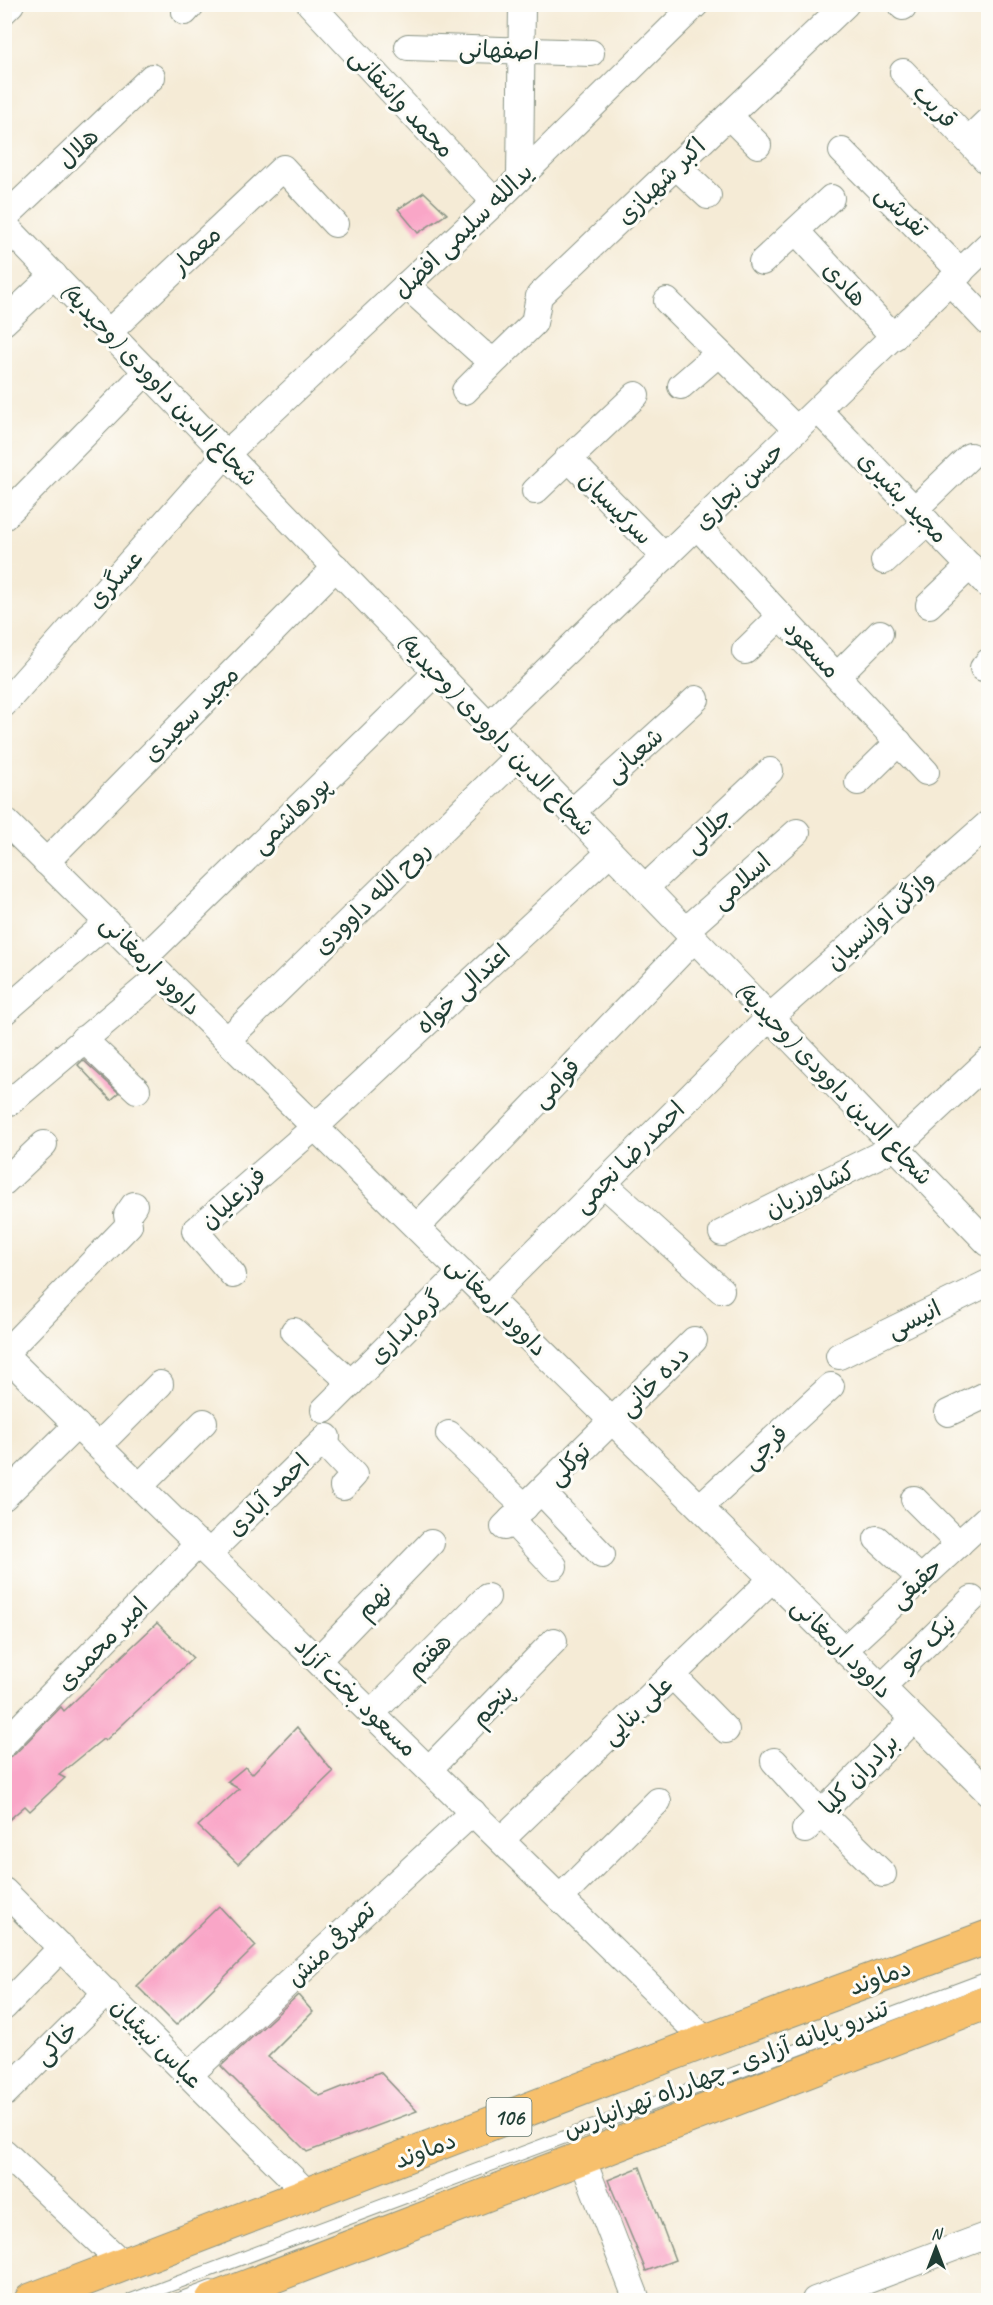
<svg xmlns="http://www.w3.org/2000/svg" width="993" height="2305" font-family="Caveat,'Playpen Sans Arabic',sans-serif">
  <style>
    .building { fill: #f9a6c7 }
    .lines { fill: none; stroke-linecap: round; stroke-linejoin: round }
    .service-casing { stroke: #8a9485; stroke-width: 14 }
    .minor-casing { stroke: #8a9485; stroke-width: 28 }
    .primary-casing { stroke: #8a9485; stroke-width: 35 }
    .service { stroke: #fff; stroke-width: 12 }
    .minor { stroke: #fff; stroke-width: 26 }
    .primary { stroke: #f7c06c; stroke-width: 33 }
    .labels { text-anchor: middle; stroke-width: 6; stroke-linejoin: round; paint-order: stroke }
    .shield { fill: #fdfcf7; stroke: #62766e; stroke-width: 1.5 }
    .shield-label { font-size: 22px; font-weight: bold; fill: #1f3d34 }
    .street-label { font-size: 24px; fill: #1f3d34; stroke: #fdfcf7 }
  </style>
  <rect width="100%" height="100%" fill="#fdfcf7"/>
  <filter id="ink" filterUnits="userSpaceOnUse"><feTurbulence type="fractalNoise" baseFrequency=".0167" numOctaves="2"/><feDisplacementMap in="SourceGraphic" scale="12" xChannelSelector="R" yChannelSelector="G"/><feConvolveMatrix kernelMatrix="1 2 1 2 8 2 1 2 1" color-interpolation-filters="sRGB"/></filter>
  <filter id="wash" filterUnits="userSpaceOnUse"><feTurbulence type="fractalNoise" baseFrequency=".008" numOctaves="4" result="noise"/><feDisplacementMap in="SourceGraphic" scale="24" xChannelSelector="R" yChannelSelector="G"/><feGaussianBlur stdDeviation="1.35" result="paint"/><feColorMatrix in="noise" values="0 0 0 0 0 0 0 0 0 0 0 0 0 0 0 0 0 1.4 0 .05"/><feComposite in="paint" operator="in"/></filter>
  <g filter="url(#wash)">
    <rect width="100%" height="100%" fill="#f5ebd6"/>
    <g id="blocks">
      <g class="building">
        <polygon points="424,192 447,214 418,233 398,209"/>
        <polygon points="83,1060 119,1093 111,1100 78,1065"/>
        <polygon points="157,1623 193,1658 105,1741 103,1739 59,1775 65,1778 30,1811 25,1806 4,1824 4,1759 15,1754 61,1707 64,1711"/>
        <polygon points="297,1727 333,1772 238,1864 198,1826 239,1789 227,1782 245,1767 252,1774"/>
        <polygon points="219,1906 256,1946 176,2025 137,1986"/>
        <polygon points="298,1995 313,2012 268,2057 320,2096 380,2072 417,2111 307,2152 221,2066"/>
        <polygon points="640,2167 675,2260 646,2271 608,2180"/>
      </g>
    </g>
  </g>
  <g filter="url(#ink)">
    <use href="#blocks" fill-opacity="0" stroke="#8a9485" stroke-width="1.5"/>
    <g class="lines">
      <defs>
        <g id="service">
          <polyline points="131,2300 988,1978"/>
          <polyline points="176,2300 211,2287"/>
        </g>
        <g id="minor">
          <polyline points="310,4 495,202"/>
          <polyline points="901,4 903,7"/>
          <polyline points="4,11 11,4"/>
          <polyline points="185,12 192,4"/>
          <polyline points="408,47 591,53"/>
          <polyline points="903,72 988,162"/>
          <polyline points="729,116 758,145"/>
          <polyline points="968,140 988,121"/>
          <polyline points="842,151 961,272"/>
          <polyline points="676,166 708,196"/>
          <polyline points="520,177 522,4"/>
          <polyline points="4,218 152,77"/>
          <polyline points="4,224 988,1243"/>
          <polyline points="796,231 894,337"/>
          <polyline points="762,262 831,198"/>
          <polyline points="950,282 988,322"/>
          <polyline points="406,285 479,351 488,357 498,358 534,323 539,296 846,4"/>
          <polyline points="667,301 797,430"/>
          <polyline points="4,322 54,275"/>
          <polyline points="109,332 283,168 335,224"/>
          <polyline points="681,386 719,353"/>
          <polyline points="465,391 498,358"/>
          <polyline points="818,410 988,585"/>
          <polyline points="568,458 665,557"/>
          <polyline points="535,491 636,395"/>
          <polyline points="915,509 970,456"/>
          <polyline points="4,517 147,371"/>
          <polyline points="697,526 926,772"/>
          <polyline points="884,561 927,522"/>
          <polyline points="929,605 970,566"/>
          <polyline points="745,651 781,616"/>
          <polyline points="983,668 988,662"/>
          <polyline points="837,676 880,633"/>
          <polyline points="4,704 226,454 495,202 696,4"/>
          <polyline points="489,726 988,245"/>
          <polyline points="858,782 899,742"/>
          <polyline points="572,812 696,699"/>
          <polyline points="4,820 988,1792"/>
          <polyline points="46,862 336,567"/>
          <polyline points="645,888 770,771"/>
          <polyline points="686,930 797,832"/>
          <polyline points="144,958 437,672"/>
          <polyline points="4,1012 108,922"/>
          <polyline points="83,1039 137,1090"/>
          <polyline points="227,1040 518,756"/>
          <polyline points="10,1102 161,975"/>
          <polyline points="4,1182 44,1144"/>
          <polyline points="603,1183 721,1290"/>
          <polyline points="417,1227 694,939"/>
          <polyline points="722,1233 897,1146 988,1061"/>
          <polyline points="233,1275 195,1231 315,1127 610,852"/>
          <polyline points="489,1298 771,1016 988,824"/>
          <polyline points="294,1331 351,1383"/>
          <polyline points="4,1354 706,2041"/>
          <polyline points="4,1354 129,1225 127,1215 134,1205"/>
          <polyline points="839,1356 988,1283"/>
          <polyline points="324,1410 462,1272"/>
          <polyline points="948,1413 988,1394"/>
          <polyline points="449,1434 525,1507"/>
          <polyline points="323,1442 354,1475 343,1487"/>
          <polyline points="99,1445 160,1384"/>
          <polyline points="140,1486 204,1422"/>
          <polyline points="541,1491 602,1555"/>
          <polyline points="4,1497 77,1425"/>
          <polyline points="914,1499 959,1544"/>
          <polyline points="700,1507 831,1386"/>
          <polyline points="511,1520 554,1566"/>
          <polyline points="504,1527 694,1340"/>
          <polyline points="877,1539 921,1579"/>
          <polyline points="209,1553 327,1437"/>
          <polyline points="844,1650 988,1517"/>
          <polyline points="318,1660 431,1543"/>
          <polyline points="672,1675 726,1730"/>
          <polyline points="882,1687 972,1599"/>
          <polyline points="372,1713 487,1597"/>
          <polyline points="4,1744 199,1543"/>
          <polyline points="774,1761 821,1813 883,1874"/>
          <polyline points="429,1769 554,1641"/>
          <polyline points="805,1830 914,1719"/>
          <polyline points="501,1840 772,1579"/>
          <polyline points="4,1891 309,2195"/>
          <polyline points="560,1898 658,1801"/>
          <polyline points="4,2007 62,1947"/>
          <polyline points="189,2075 473,1812"/>
          <polyline points="4,2094 107,1992"/>
          <polyline points="4,2152 124,2265"/>
          <polyline points="582,2158 637,2300"/>
          <polyline points="815,2300 988,2235"/>
        </g>
        <g id="primary">
          <polyline points="31,2300 706,2041 988,1937"/>
          <polyline points="212,2300 988,2002"/>
        </g>
      </defs>
      <use href="#service" class="service-casing"/>
      <use href="#minor" class="minor-casing"/>
      <use href="#primary" class="primary-casing"/>
      <use href="#service" class="service"/>
      <use href="#minor" class="minor"/>
      <use href="#primary" class="primary"/>
    </g>
  </g>
  <g class="labels">
    <rect class="shield" x="486.5" y="2098" width="45" height="38" rx="4.5"/>
    <g class="shield-label">
      <text x="509" y="2125">106</text>
    </g>
    <g class="street-label">
      <text transform="translate(499 50) rotate(2)" y="8">اصفهانی</text>
      <text transform="translate(402 103) rotate(47)" y="8">محمد واشقانی</text>
      <text transform="translate(935 106) rotate(46)" y="8">قریب</text>
      <text transform="translate(78 148) rotate(-44)" y="8">هلال</text>
      <text transform="translate(661 181) rotate(-44)" y="8">اکبر شهبازی</text>
      <text transform="translate(902 211) rotate(45)" y="8">تفرشی</text>
      <text transform="translate(463 231) rotate(-44)" y="8">یدالله سلیمی افضل</text>
      <text transform="translate(196 250) rotate(-43)" y="8">معمار</text>
      <text transform="translate(845 284) rotate(47)" y="8">هادی</text>
      <text transform="translate(159 384) rotate(46)" y="8">شجاع الدین داوودی (وحیدیه)</text>
      <text transform="translate(739 486) rotate(-44)" y="8">حسن نجاری</text>
      <text transform="translate(903 497) rotate(46)" y="8">مجید بشیری</text>
      <text transform="translate(616 508) rotate(45)" y="8">سرکیسیان</text>
      <text transform="translate(115 579) rotate(-48)" y="8">عسگری</text>
      <text transform="translate(812 649) rotate(47)" y="8">مسعود</text>
      <text transform="translate(191 714) rotate(-45)" y="8">مجید سعیدی</text>
      <text transform="translate(496 734) rotate(46)" y="8">شجاع الدین داوودی (وحیدیه)</text>
      <text transform="translate(634 755) rotate(-42)" y="8">شعبانی</text>
      <text transform="translate(291 815) rotate(-44)" y="8">پورهاشمی</text>
      <text transform="translate(708 830) rotate(-43)" y="8">جلالی</text>
      <text transform="translate(741 881) rotate(-42)" y="8">اسلامی</text>
      <text transform="translate(372 898) rotate(-44)" y="8">روح الله داوودی</text>
      <text transform="translate(880 920) rotate(-42)" y="8">وازگن آوانسیان</text>
      <text transform="translate(151 965) rotate(45)" y="8">داوود ارمغانی</text>
      <text transform="translate(463 989) rotate(-43)" y="8">اعتدالی خواه</text>
      <text transform="translate(556 1083) rotate(-46)" y="8">قوامی</text>
      <text transform="translate(834 1083) rotate(46)" y="8">شجاع الدین داوودی (وحیدیه)</text>
      <text transform="translate(629 1157) rotate(-45)" y="8">احمدرضا نجمی</text>
      <text transform="translate(810 1190) rotate(-26)" y="8">کشاورزیان</text>
      <text transform="translate(233 1198) rotate(-42)" y="8">فرزعلیان</text>
      <text transform="translate(497 1306) rotate(45)" y="8">داوود ارمغانی</text>
      <text transform="translate(914 1319) rotate(-26)" y="8">انیسی</text>
      <text transform="translate(406 1327) rotate(-45)" y="8">گرمابداری</text>
      <text transform="translate(654 1381) rotate(-45)" y="8">دده خانی</text>
      <text transform="translate(765 1447) rotate(-43)" y="8">فرجی</text>
      <text transform="translate(569 1464) rotate(-44)" y="8">توکلی</text>
      <text transform="translate(268 1495) rotate(-45)" y="8">احمد آبادی</text>
      <text transform="translate(916 1583) rotate(-43)" y="8">حقیقی</text>
      <text transform="translate(374 1601) rotate(-46)" y="8">نهم</text>
      <text transform="translate(927 1643) rotate(-44)" y="8">نیک خو</text>
      <text transform="translate(102 1644) rotate(-46)" y="8">امیر محمدی</text>
      <text transform="translate(842 1648) rotate(45)" y="8">داوود ارمغانی</text>
      <text transform="translate(429 1655) rotate(-45)" y="8">هفتم</text>
      <text transform="translate(356 1697) rotate(44)" y="8">مسعود بخت آزاد</text>
      <text transform="translate(492 1705) rotate(-46)" y="8">پنجم</text>
      <text transform="translate(637 1710) rotate(-44)" y="8">علی بنایی</text>
      <text transform="translate(859 1774) rotate(-46)" y="8">برادران کلیا</text>
      <text transform="translate(331 1944) rotate(-43)" y="8">تصرفی منش</text>
      <text transform="translate(880 1977) rotate(-20)" y="8">دماوند</text>
      <text transform="translate(56 2043) rotate(-45)" y="8">خاکی</text>
      <text transform="translate(157 2043) rotate(45)" y="8">عباس نبیئیان</text>
      <text transform="translate(726 2069) rotate(-21)" y="8">تندرو پایانه آزادی ـ چهارراه تهرانپارس</text>
      <text transform="translate(425 2150) rotate(-21)" y="8">دماوند</text>
    </g>
  </g>
  <rect width="993" height="2305" fill="none" stroke="#fdfcf7" stroke-width="24"/>
  <g transform="translate(936 2248)" stroke="#fdfcf7" stroke-width="4.5" paint-order="stroke">
  <path d="M0-4.5L10 22L0 15L-10 22Z" fill="#1f3d34"/>
  <text y="-9" font-size="16" font-weight="bold" text-anchor="middle" fill="#1f3d34">N</text>
  </g>
</svg>
